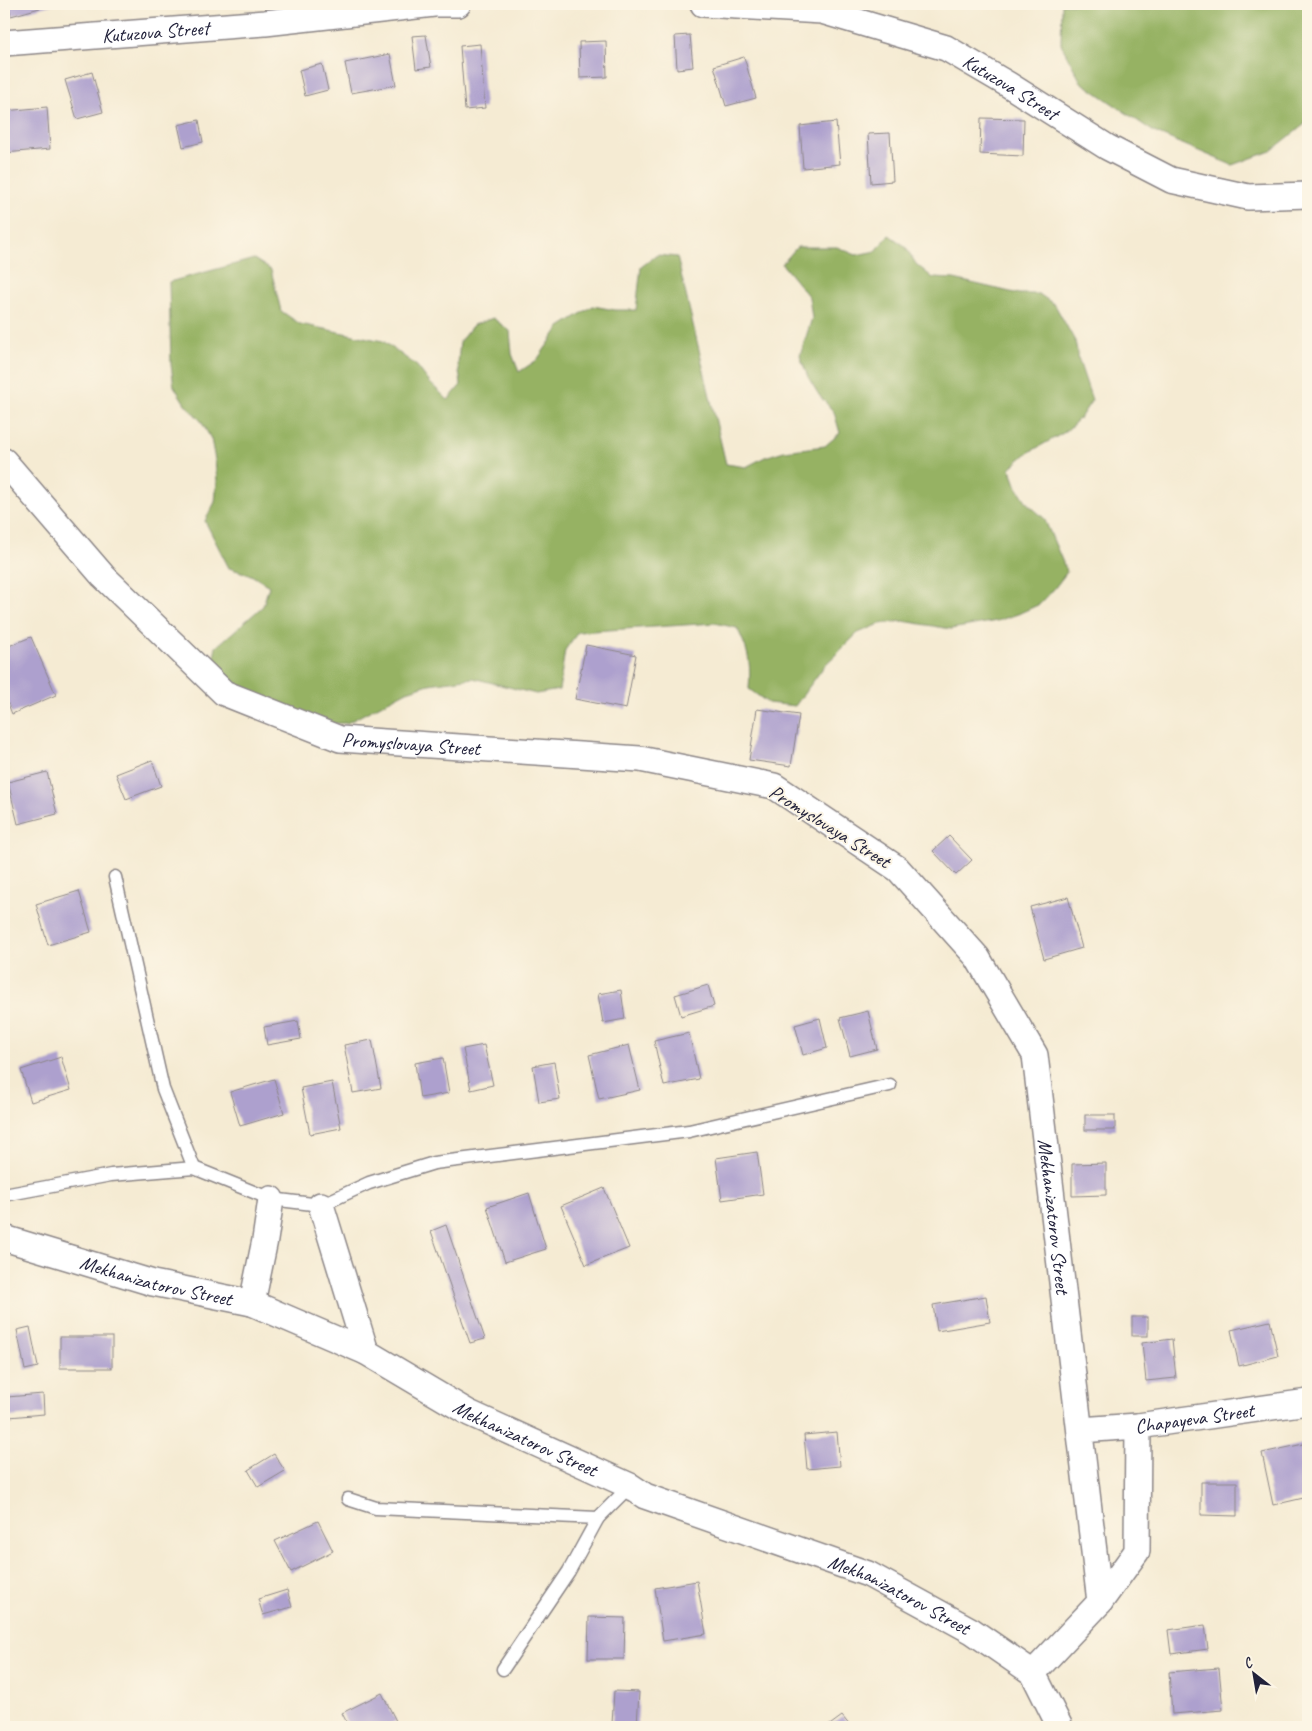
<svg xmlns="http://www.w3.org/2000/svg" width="1312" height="1731" font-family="Caveat,sans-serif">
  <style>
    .forest { fill: #96b264; stroke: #5c6a50 }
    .building { fill: #ada0ce }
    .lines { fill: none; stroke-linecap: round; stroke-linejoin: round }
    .lane-casing { stroke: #8c8687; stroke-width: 15 }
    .street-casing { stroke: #8c8687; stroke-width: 28 }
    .lane { stroke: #fff; stroke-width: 12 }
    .street { stroke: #fff; stroke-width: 25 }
    .labels { text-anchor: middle; stroke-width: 4; stroke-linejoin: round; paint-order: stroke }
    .street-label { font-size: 20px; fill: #22223b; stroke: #fcf5e5 }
  </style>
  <rect width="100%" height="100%" fill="#fcf5e5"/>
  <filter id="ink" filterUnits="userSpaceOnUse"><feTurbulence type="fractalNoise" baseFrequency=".02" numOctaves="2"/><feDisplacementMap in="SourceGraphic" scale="10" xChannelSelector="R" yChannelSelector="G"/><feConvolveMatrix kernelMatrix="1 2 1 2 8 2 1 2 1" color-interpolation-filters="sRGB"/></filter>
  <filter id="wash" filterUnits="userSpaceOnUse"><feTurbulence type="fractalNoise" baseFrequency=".0096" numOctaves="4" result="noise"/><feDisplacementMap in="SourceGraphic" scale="20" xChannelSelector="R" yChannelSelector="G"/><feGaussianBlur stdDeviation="1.12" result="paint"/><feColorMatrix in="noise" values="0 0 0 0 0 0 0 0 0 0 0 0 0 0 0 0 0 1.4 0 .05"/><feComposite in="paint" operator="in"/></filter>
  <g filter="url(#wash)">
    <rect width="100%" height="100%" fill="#f5ebd3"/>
    <g class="forest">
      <polygon points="1062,4 1308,4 1308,98 1305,124 1271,151 1232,165 1154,132 1081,82 1061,44"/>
      <path d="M889,235L905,246L916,264L933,278L954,279L1019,294H1039L1055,305L1075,341L1079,361L1092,400L1080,418L1065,432L1026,454L1010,468L1017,487L1028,504L1044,518L1067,572L1054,589L1040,604L1018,614L997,621L951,629L903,621L880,624L858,633L825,665L795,706L768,703L749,689C751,662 749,652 737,628L715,623L578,632L565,650L559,690L536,694L473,678L429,684L407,691L347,723L325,724L258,699L212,667L216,647L263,606L269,586L251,575L229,568L205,521L215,502L217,481L215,460L211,439L201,421L185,404L174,386L171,365L169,282L254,259L271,270L281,311L300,324L383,341L417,366L430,383L448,400L461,385L458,364L460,341L473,325L493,318L510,331L512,354L519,372L537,360L560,327L593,306L615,310H636L641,267L657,255L677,257L726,464L746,467L765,457L784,451L825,446L840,433L834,412L819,395L808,377L800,356L812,318L809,297L782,264L797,247H837L856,255L876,251Z"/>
    </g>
    <g id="blocks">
      <g class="building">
        <polygon points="8,4 54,4 11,16"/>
        <polygon points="426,35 431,67 416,69 412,36"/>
        <polygon points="690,35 693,67 677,69 675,36"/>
        <polygon points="606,41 607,77 580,78 579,42"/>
        <polygon points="480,44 485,108 465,110 460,46"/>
        <polygon points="390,54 396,85 351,93 345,63"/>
        <polygon points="744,57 756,98 726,106 714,66"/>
        <polygon points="322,64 328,90 305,96 299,70"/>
        <polygon points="92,72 103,112 77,119 65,80"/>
        <polygon points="47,107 50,149 4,153 4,111"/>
        <polygon points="981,118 1024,119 1023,156 980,154"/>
        <polygon points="199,120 203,142 183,147 178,125"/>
        <polygon points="836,122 840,164 803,168 800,126"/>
        <polygon points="890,133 893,181 871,183 868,134"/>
        <polygon points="31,637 56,695 12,714 4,694 4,648"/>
        <polygon points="586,645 636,655 626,709 575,699"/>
        <polygon points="757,709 799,715 791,766 749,760"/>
        <polygon points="152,760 161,786 126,799 116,774"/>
        <polygon points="47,772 57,814 18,824 8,782"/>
        <polygon points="949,836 972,860 956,875 933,851"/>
        <polygon points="79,891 91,932 48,945 36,904"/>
        <polygon points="1068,897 1082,948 1044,959 1030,907"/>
        <polygon points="708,985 714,1006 681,1016 675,995"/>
        <polygon points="621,990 625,1019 603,1023 598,994"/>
        <polygon points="868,1011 877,1049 850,1056 840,1018"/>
        <polygon points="820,1018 827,1048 803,1055 795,1025"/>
        <polygon points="298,1021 301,1039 267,1045 264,1027"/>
        <polygon points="689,1033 699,1079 664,1086 654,1041"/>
        <polygon points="372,1040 381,1088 353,1093 344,1045"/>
        <polygon points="484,1045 493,1085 471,1090 463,1049"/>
        <polygon points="629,1045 640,1090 599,1099 589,1055"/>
        <polygon points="61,1057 71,1090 31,1102 21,1070"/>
        <polygon points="443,1058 449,1093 420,1098 415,1063"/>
        <polygon points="554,1062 560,1099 539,1102 533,1066"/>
        <polygon points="274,1079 284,1113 240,1126 230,1092"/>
        <polygon points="332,1082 341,1128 310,1134 301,1088"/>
        <rect x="1085" y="1115" width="30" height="15"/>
        <polygon points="757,1152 763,1194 722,1200 716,1158"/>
        <polygon points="1106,1163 1106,1195 1072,1196 1072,1164"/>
        <polygon points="604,1188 629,1248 586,1265 561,1206"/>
        <polygon points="529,1193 546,1249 505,1262 487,1207"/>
        <polygon points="446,1225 485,1339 470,1343 431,1231"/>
        <polygon points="986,1296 990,1322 937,1331 933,1305"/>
        <rect x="1132" y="1317" width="16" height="19"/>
        <polygon points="1270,1321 1278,1356 1239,1366 1231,1330"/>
        <polygon points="30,1327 38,1367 25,1370 17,1330"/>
        <rect x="60" y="1337" width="52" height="31"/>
        <polygon points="1172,1339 1176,1378 1146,1381 1142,1343"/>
        <polygon points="43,1394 44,1414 9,1417 7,1397"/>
        <polygon points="837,1432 840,1466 807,1469 804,1435"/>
        <polygon points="1308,1443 1308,1497 1273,1505 1262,1453"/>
        <polygon points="274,1454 285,1471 258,1487 248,1470"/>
        <polygon points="1201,1482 1237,1482 1237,1516 1201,1515"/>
        <polygon points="318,1521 333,1551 291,1572 275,1541"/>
        <polygon points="697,1581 706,1634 663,1641 655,1588"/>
        <polygon points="287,1590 292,1607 263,1615 258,1599"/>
        <polygon points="589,1617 625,1618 624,1659 588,1659"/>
        <polygon points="1205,1625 1208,1649 1171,1654 1168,1630"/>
        <polygon points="1219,1668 1223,1710 1172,1714 1169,1672"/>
        <polygon points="614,1691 639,1692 637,1725 612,1724"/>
        <polygon points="382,1693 396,1721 384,1727 349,1727 342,1713"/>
        <polygon points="842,1716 851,1727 827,1727"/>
      </g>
    </g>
  </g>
  <g filter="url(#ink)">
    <use href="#blocks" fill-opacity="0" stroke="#8c8687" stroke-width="1"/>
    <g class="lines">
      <defs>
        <g id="lane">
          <polyline points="115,877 163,1089 194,1168"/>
          <polyline points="4,1195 111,1175 194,1168 271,1199 321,1205 369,1183 434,1163 689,1131 890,1085"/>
          <polyline points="348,1499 376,1508 598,1518 630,1486"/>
          <polyline points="503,1669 569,1571 598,1518"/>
        </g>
        <g id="street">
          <path id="s1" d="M703,4L822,11L946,48L1009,85L1107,147L1171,180L1248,197L1308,195"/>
          <path id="s2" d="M4,43L265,23L434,4H458"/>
          <path id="s3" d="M4,461L103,576L224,693L340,739L640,759L774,786L898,869L977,957L1035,1055L1100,1602L1033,1673"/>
          <polyline points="321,1205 366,1352"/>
          <path id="s4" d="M4,1238L153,1283L252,1303L366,1352L469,1413L630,1486L645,1496L868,1574L972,1631L1033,1673L1060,1727"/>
          <polyline points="252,1303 265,1240 271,1199"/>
          <path id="s5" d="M1080,1430L1138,1426L1308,1402"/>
          <polyline points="1100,1602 1137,1551 1138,1426"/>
        </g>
      </defs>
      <use href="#lane" class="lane-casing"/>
      <use href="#street" class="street-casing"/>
      <use href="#lane" class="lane"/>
      <use href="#street" class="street"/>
    </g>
  </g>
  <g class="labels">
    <g class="street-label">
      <text dy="7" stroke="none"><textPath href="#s2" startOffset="152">Kutuzova Street</textPath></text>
      <text dy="7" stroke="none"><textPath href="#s1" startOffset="324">Kutuzova Street</textPath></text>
      <text dy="7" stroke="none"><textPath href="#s3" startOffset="516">Promyslovaya Street</textPath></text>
      <text transform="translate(830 826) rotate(32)" y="7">Promyslovaya Street</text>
      <text dy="7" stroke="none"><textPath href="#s3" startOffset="1426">Mekhanizatorov Street</textPath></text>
      <text dy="7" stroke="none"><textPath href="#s4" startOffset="158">Mekhanizatorov Street</textPath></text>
      <text dy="7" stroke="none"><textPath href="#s5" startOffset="115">Chapayeva Street</textPath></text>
      <text dy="7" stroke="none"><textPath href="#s4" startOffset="562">Mekhanizatorov Street</textPath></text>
      <text dy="7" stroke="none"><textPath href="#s4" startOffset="968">Mekhanizatorov Street</textPath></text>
    </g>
  </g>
  <rect width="1312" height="1731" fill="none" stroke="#fcf5e5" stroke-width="20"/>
  <g transform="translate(1254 1674) rotate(329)" stroke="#fcf5e5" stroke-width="4" paint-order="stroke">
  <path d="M0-4L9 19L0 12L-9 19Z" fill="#22223b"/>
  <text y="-8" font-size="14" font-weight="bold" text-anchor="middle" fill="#22223b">С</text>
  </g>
</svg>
